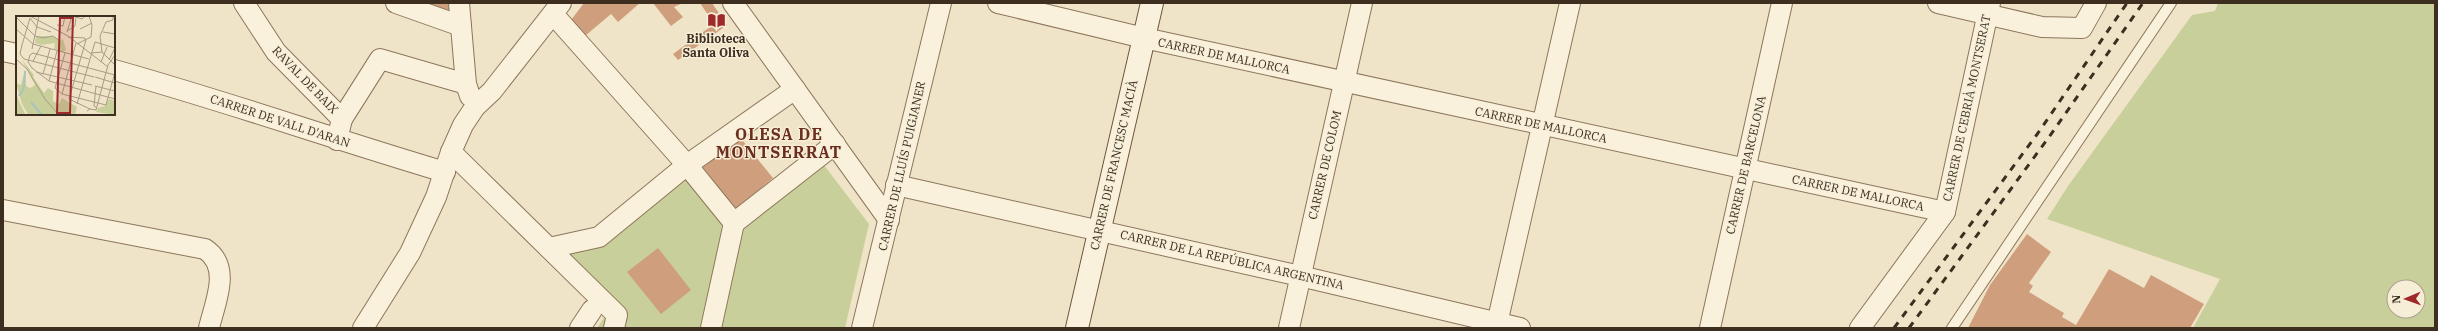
<svg xmlns="http://www.w3.org/2000/svg" width="2438" height="331" font-family="'IBM Plex Serif',serif">
  <style>
    .green { fill: #c9cf9b; fill-rule: evenodd }
    .building { fill: #cf9f7d }
    .lines { fill: none; stroke-linecap: round; stroke-linejoin: round }
    .lane-casing { stroke: #8d765c; stroke-width: 12 }
    .street-casing { stroke: #8d765c; stroke-width: 22 }
    .secondary-casing { stroke: #6f573f; stroke-width: 24 }
    .lane { stroke: #faf1dc; stroke-width: 10 }
    .street { stroke: #faf1dc; stroke-width: 20 }
    .secondary { stroke: #faf1dc; stroke-width: 22 }
    .rail { stroke: #3d2e20; stroke-width: 3; stroke-dasharray: 7 7; stroke-linecap: butt }
    .labels { text-anchor: middle; stroke-width: 3; stroke-linejoin: round; paint-order: stroke }
    .poi-label { font-size: 12px; font-weight: bold; fill: #3d2e20; stroke: #f7eed8 }
    .street-label { font-size: 12px; fill: #3d2e20; stroke: #f7eed8 }
    .district-label { font-size: 16px; font-weight: bold; letter-spacing: 1px; fill: #6b2e1e; stroke: #f7eed8 }
    .inset-river { fill: none; stroke: #a9c4bc; stroke-width: 2 }
    .inset-road { fill: none; stroke: #a89b85; stroke-width: 1 }
    .view { fill: #9e2a2b; fill-opacity: 0.15; stroke: #9e2a2b; stroke-width: 2 }
    .inset-edge { fill: none; stroke: #3d2e20; stroke-width: 2 }
  </style>
  <rect width="100%" height="100%" fill="#f0e4c8"/>
  <g class="green">
    <path d="M2218,3H2435V328H2193L2220,279L2047,219L2068,186L2192,15L2215,11ZM2394,287H2418V311H2394Z"/>
    <polygon points="817,156 869,224 845,328 597,328 606,315 545,254 595,240 684,177 726,229"/>
  </g>
  <g class="building">
    <polygon points="408,3 452,3 453,18"/>
    <polygon points="584,3 640,3 618,22 611,14 585,36 571,20"/>
    <polygon points="653,3 683,3 674,7 683,17 671,26"/>
    <polygon points="700,3 712,3 727,25 678,60 673,54 714,24"/>
    <polygon points="739,136 773,178 736,209 702,166"/>
    <polygon points="2027,234 2051,252 2029,283 2033,286 2029,292 2064,313 2062,317 2076,325 2109,269 2144,288 2151,275 2204,304 2190,328 1968,328 1990,285"/>
    <polygon points="658,248 691,290 661,314 627,272"/>
  </g>
  <g class="lines">
    <defs>
      <polyline id="lane" points="1952,328 2171,3"/>
      <g id="street">
        <polyline points="244,3 276,52 342,119 337,140"/>
        <polyline points="396,3 461,26"/>
        <polyline points="459,3 466,84 470,96"/>
        <polyline points="733,3 889,220"/>
        <polyline points="998,3 1144,38 1945,212"/>
        <polyline points="1938,3 2042,27 2082,28 2096,3"/>
        <polyline points="553,14 687,165 734,223"/>
        <polyline points="3,51 17,54"/>
        <path d="M114,70C225,101 334,139 445,172"/>
        <polyline points="342,119 380,59 466,84"/>
        <polyline points="451,152 617,315 614,328"/>
        <polyline points="896,185 1300,276 1520,328"/>
        <path d="M3,210L205,249C232,267 215,302 209,328"/>
        <polyline points="549,248 599,237 687,165 795,89"/>
        <polyline points="363,328 410,253 436,197 451,152 463,125 475,107 492,91 561,3"/>
        <polyline points="580,328 592,310"/>
        <polyline points="711,328 734,223 835,144"/>
        <polyline points="862,328 941,3"/>
        <polyline points="1289,328 1362,3"/>
        <polyline points="1496,328 1570,3"/>
        <polyline points="1710,328 1782,3"/>
        <polyline points="1860,328 1945,212 1990,3"/>
      </g>
      <polyline id="secondary" points="1077,328 1152,3"/>
    </defs>
    <use href="#lane" class="lane-casing"/>
    <use href="#street" class="street-casing"/>
    <use href="#secondary" class="secondary-casing"/>
    <use href="#lane" class="lane"/>
    <use href="#street" class="street"/>
    <use href="#secondary" class="secondary"/>
    <g class="rail">
      <polyline points="1894,328 2038,133 2127,3"/>
      <polyline points="1909,328 2049,137 2143,3"/>
    </g>
  </g>
  <defs>
    <symbol id="library-bare" viewBox="-9 -9 18 18"><path d="M-6-4Q-3-5.5-.7-3.5V5Q-3 3-6 4ZM6-4Q3-5.5 .7-3.5V5Q3 3 6 4Z" fill="#9e2a2b" stroke="#f7eed8" stroke-width="2.5" paint-order="stroke"/></symbol>
  </defs>
  <g fill-rule="evenodd">
    <use href="#library-bare" x="704" y="8" width="25" height="25"/>
  </g>
  <g class="labels">
    <g class="poi-label">
      <text x="716" y="43">Biblioteca<tspan x="716" dy="14">Santa Oliva</tspan></text>
    </g>
    <g class="street-label">
      <text transform="translate(1224 56) rotate(12)" y="4">CARRER DE MALLORCA</text>
      <text transform="translate(305 80) rotate(46)" y="4">RAVAL DE BAIX</text>
      <text transform="translate(1967 108) rotate(-78)" y="4">CARRER DE CEBRIÀ MONTSERAT</text>
      <text transform="translate(280 121) rotate(18)" y="4">CARRER DE VALL D'ARAN</text>
      <text transform="translate(1541 125) rotate(12)" y="4">CARRER DE MALLORCA</text>
      <text transform="translate(1114 165) rotate(-77)" y="4">CARRER DE FRANCESC MACIÀ</text>
      <text transform="translate(1325 165) rotate(-77)" y="4">CARRER DE COLOM</text>
      <text transform="translate(1746 165) rotate(-77)" y="4">CARRER DE BARCELONA</text>
      <text transform="translate(902 166) rotate(-77)" y="4">CARRER DE LLUÍS PUIGJANER</text>
      <text transform="translate(1858 193) rotate(12)" y="4">CARRER DE MALLORCA</text>
      <text transform="translate(1232 260) rotate(13)" y="4">CARRER DE LA REPÚBLICA ARGENTINA</text>
    </g>
    <g class="district-label">
      <text x="779" y="140">OLESA DE<tspan x="779" dy="18">MONTSERRAT</tspan></text>
    </g>
  </g>
  <g transform="translate(16 16)">
    <rect width="99" height="99" fill="#f0e4c8"/>
    <path d="M20,20H37L44,25L47,23L50,34L47,36L38,33L39,27L26,29L19,27ZM6,44L18,59L17,61L28,77L32,72L37,75V85L43,88L46,82L61,91L59,99L12,98L6,88L0,67L5,69L9,54L10,70L14,72L19,69ZM0,78L8,96L10,99H0ZM93,83L99,85V99L80,96L82,92L89,90Z" fill="#c9cf9b"/>
    <path class="inset-river" d="M3,80L8,72L9,55M15,86L26,99"/>
    <path class="inset-road" d="M14,0L52,20L92,51M0,1L19,20L27,22L37,20L44,25M14,2L21,11L35,16M41,9L47,10L49,0M0,13L17,28L73,43M64,13L76,7M51,15L59,10L60,1L66,3L69,0M51,16L56,0M87,16L99,18M52,21L69,22V24M70,24L53,83L74,93M61,28L75,21L76,9L73,0M6,29L4,38L8,43L78,61M6,29L14,2M16,33L23,0M86,36L99,49M49,37L39,72L46,78L90,89L99,56M75,37L86,36L84,20L90,6L97,4V0M14,39L12,46L16,52L33,65L99,83M14,39L17,37L99,59M0,43L11,53L29,83L43,99M93,44L99,32M17,45L25,30M85,46L91,31M20,56L76,69M27,58L34,33M79,61L99,67M33,65L41,35M79,70L99,75M80,70L78,90L81,92M46,78L60,27M61,88L79,26L99,32M71,95L74,93L80,94L92,49L99,39"/>
    <path class="view" d="M44,2H57L54,97H41Z"/>
    <rect width="99" height="99" class="inset-edge"/>
  </g>
  <rect width="2438" height="331" fill="none" stroke="#3d2e20" stroke-width="8"/>
  <g transform="translate(2406 299) rotate(268)"><circle r="19" fill="#f7eed8" stroke="#ada18e"/>
  <path d="M0-3L7 15L0 10L-7 15Z" fill="#9e2a2b"/>
  <text y="-6" font-size="11" font-weight="bold" text-anchor="middle" fill="#3d2e20">N</text>
  </g>
</svg>
